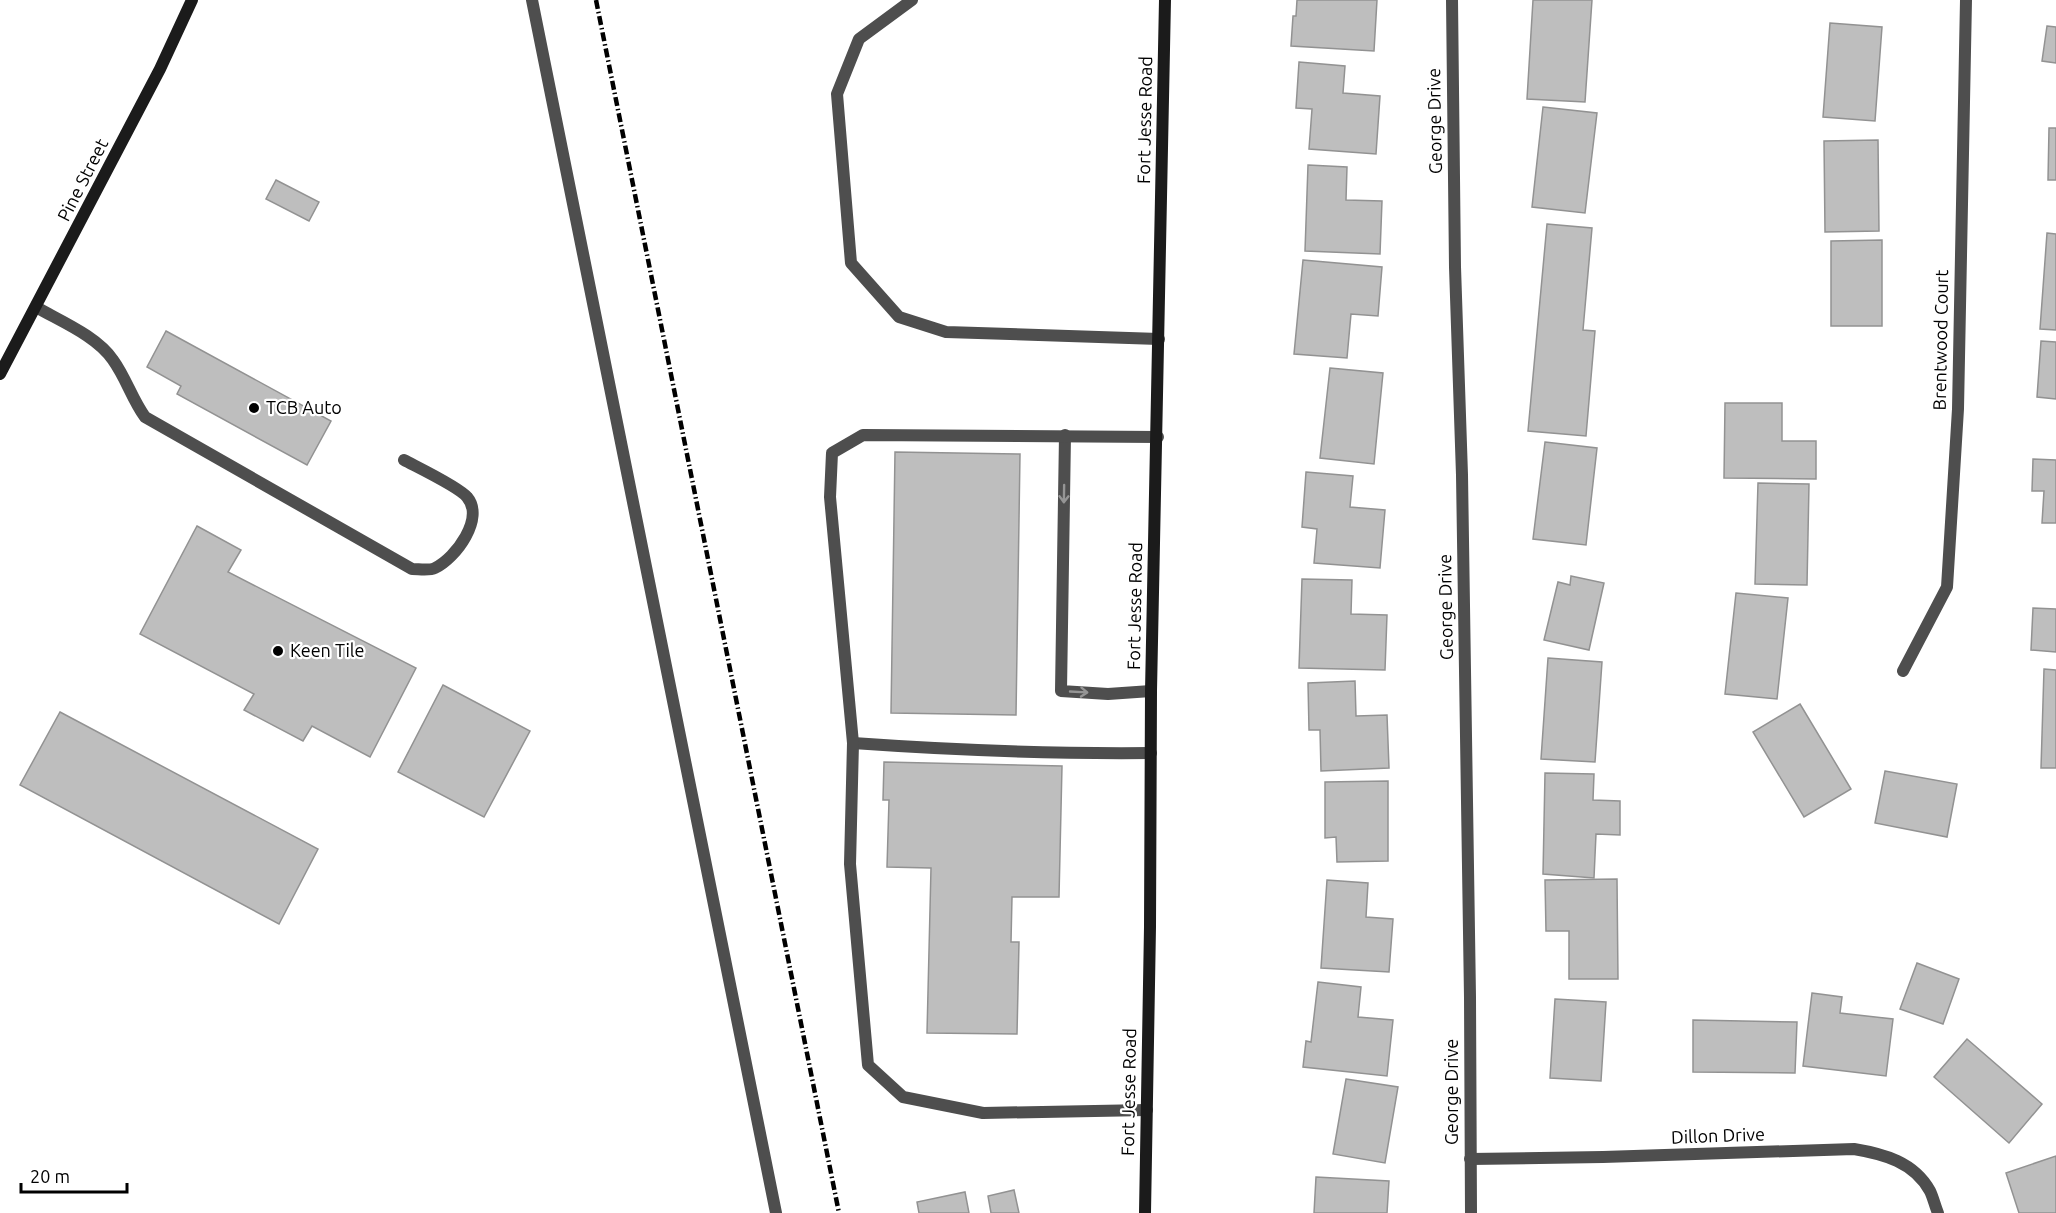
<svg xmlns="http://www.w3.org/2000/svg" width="2056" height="1213" font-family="Ubuntu,sans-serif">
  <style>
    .building { fill: #bebebe; stroke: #929292; stroke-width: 1.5 }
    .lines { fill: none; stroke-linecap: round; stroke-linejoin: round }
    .lane { stroke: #4e4e4e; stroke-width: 12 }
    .street { stroke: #4e4e4e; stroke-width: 12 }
    .secondary { stroke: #1b1b1b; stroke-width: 12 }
    .rail { stroke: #000; stroke-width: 4.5; stroke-dasharray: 9 3 1.5 3; stroke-linecap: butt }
    .oneway { stroke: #959595 }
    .poi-dot { fill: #000; stroke: #fff; stroke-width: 2 }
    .labels { text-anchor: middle; stroke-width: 4.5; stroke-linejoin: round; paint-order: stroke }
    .street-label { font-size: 18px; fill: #000; stroke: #fff }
    .poi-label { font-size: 18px; fill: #000; stroke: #fff; text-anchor: start }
  </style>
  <rect width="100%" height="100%" fill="#fff"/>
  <g class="building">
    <polygon points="1297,0 1377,0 1374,51 1291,46 1293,16 1296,16"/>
    <polygon points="1533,0 1592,0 1585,102 1527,99"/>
    <polygon points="1830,23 1882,27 1875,121 1823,117"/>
    <polygon points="2047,26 2056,27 2056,63 2042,61"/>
    <polygon points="1299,62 1345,66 1343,93 1380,96 1376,154 1309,149 1312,109 1296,108"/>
    <polygon points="1543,107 1597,113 1585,213 1532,207"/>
    <polygon points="2049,128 2056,128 2056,180 2048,180"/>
    <polygon points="1878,140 1879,231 1825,232 1824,141"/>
    <polygon points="1308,165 1347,167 1346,200 1382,201 1380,254 1305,251"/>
    <polygon points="276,180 319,202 309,221 266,199"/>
    <polygon points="1547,224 1592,228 1583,330 1595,331 1586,436 1528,431"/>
    <polygon points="2047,233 2056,234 2056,330 2040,329"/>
    <polygon points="1882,240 1882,326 1831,326 1831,241"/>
    <polygon points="1303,260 1382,267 1378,316 1351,314 1347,358 1294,354"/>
    <polygon points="166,331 331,421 307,465 177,394 181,386 147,367"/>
    <polygon points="2041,341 2056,342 2056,399 2037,397"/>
    <polygon points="1330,368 1383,373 1374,464 1320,458"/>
    <polygon points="1725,403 1782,403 1782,441 1816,441 1816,479 1724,478"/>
    <polygon points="1545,442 1597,448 1586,545 1533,539"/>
    <polygon points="895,452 1020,454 1016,715 891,713"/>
    <polygon points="2033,459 2056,460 2056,523 2042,523 2044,491 2032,491"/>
    <polygon points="1306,472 1353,476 1350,507 1385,510 1380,568 1314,563 1317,529 1302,527"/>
    <polygon points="1758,483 1809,484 1807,585 1755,584"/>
    <polygon points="197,526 241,550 228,572 416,668 370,757 312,726 303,741 244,710 254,694 140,634"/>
    <polygon points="1571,576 1604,583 1589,650 1544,640 1558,582 1570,585"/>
    <polygon points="1302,579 1352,580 1351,614 1387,615 1385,670 1299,668"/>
    <polygon points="1736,593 1788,598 1777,699 1725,694"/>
    <polygon points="2033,608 2056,609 2056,652 2031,650"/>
    <polygon points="1548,658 1602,662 1595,762 1541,759"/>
    <polygon points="2044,669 2056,670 2056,768 2041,768"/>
    <polygon points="1355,681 1356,716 1387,715 1389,768 1321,771 1320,730 1309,730 1308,683"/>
    <polygon points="443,685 530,731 484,817 398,772"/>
    <polygon points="1800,704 1851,789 1804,817 1753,732"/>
    <polygon points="60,712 318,849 279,924 20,785"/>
    <polygon points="884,762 1062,766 1059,897 1012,897 1011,942 1019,942 1017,1034 927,1033 931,868 887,867 889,800 883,800"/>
    <polygon points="1885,771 1957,784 1947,837 1875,823"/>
    <polygon points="1545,773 1594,774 1593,800 1620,801 1620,835 1596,834 1594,878 1543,874"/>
    <polygon points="1388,781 1388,861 1337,862 1336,837 1325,838 1325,782"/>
    <polygon points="1617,879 1618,979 1569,979 1569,931 1546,931 1545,880"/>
    <polygon points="1327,880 1368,883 1366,917 1393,919 1389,972 1321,968"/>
    <polygon points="1917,963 1959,979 1943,1024 1900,1009"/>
    <polygon points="1318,982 1361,987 1358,1017 1393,1020 1387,1076 1303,1067 1306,1041 1311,1042"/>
    <polygon points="1812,993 1842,997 1840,1013 1893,1019 1886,1076 1803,1066"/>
    <polygon points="1555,999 1606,1002 1601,1081 1550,1078"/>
    <polygon points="1693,1020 1797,1022 1795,1073 1693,1072"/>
    <polygon points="1967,1039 2042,1104 2009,1143 1934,1077"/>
    <polygon points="1346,1079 1398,1087 1385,1163 1333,1154"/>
    <polygon points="2056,1156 2056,1213 2019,1213 2006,1173"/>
    <polygon points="1316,1177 1389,1181 1387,1213 1314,1213"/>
    <polygon points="1014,1190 1019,1213 991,1213 988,1196"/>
    <polygon points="965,1192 969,1213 919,1213 917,1202"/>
  </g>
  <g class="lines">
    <g class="lane">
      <polyline points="532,0 776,1213"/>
      <polyline points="912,0 859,39 837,94 851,263 899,317 946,332 1159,339"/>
      <path d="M36,307C60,321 97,336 113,360C126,378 132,399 145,417L412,569C419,569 429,571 435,568C456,558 485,518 467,497C459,487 417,467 404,460"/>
      <polyline points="1065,435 1061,691 1108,694 1151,691"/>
      <path d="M853,743C952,750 1051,754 1151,753"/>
      <polyline points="1147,1110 983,1113 903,1097 868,1065 850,864 853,743 830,497 832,453 863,435 1158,437"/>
    </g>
    <g class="street">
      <polyline points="1452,0 1455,267 1462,475 1470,997 1471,1213"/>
      <polyline points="1903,671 1947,587 1958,409 1966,0"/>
      <path d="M1470,1159L1603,1157L1854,1149C1884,1154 1914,1162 1930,1191C1933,1197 1935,1206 1938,1213"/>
    </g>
    <g class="secondary">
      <polyline points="0,374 160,69 192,0"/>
      <polyline points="1145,1213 1150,927 1151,691 1165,0"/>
    </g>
    <polyline class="rail" points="596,0 839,1213"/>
  </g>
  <defs><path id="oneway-shaft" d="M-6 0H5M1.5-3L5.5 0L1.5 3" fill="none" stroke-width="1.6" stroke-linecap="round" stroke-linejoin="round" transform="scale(1.5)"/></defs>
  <g class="oneway">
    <use href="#oneway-shaft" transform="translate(1064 494) rotate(91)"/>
    <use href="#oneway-shaft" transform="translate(1079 692) rotate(3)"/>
  </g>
  <g class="poi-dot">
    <circle cx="254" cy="408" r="6"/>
    <circle cx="278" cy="651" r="6"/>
  </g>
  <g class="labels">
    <g class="street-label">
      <text transform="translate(1145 120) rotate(-89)" y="6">Fort Jesse Road</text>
      <text transform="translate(1435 121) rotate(-91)" y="6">George Drive</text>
      <text transform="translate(83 180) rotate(-63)" y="6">Pine Street</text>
      <text transform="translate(1941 340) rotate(-89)" y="6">Brentwood Court</text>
      <text transform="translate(1135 606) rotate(-89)" y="6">Fort Jesse Road</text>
      <text transform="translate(1446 607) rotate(-91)" y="6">George Drive</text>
      <text transform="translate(1129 1092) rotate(-89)" y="6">Fort Jesse Road</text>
      <text transform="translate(1452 1092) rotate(-90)" y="6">George Drive</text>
      <text transform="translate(1718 1136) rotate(-2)" y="6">Dillon Drive</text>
    </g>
    <g class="poi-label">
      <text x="266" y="414">TCB Auto</text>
      <text x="290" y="657">Keen Tile</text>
    </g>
  </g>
  <path d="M21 1183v9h106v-9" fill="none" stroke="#000000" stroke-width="3"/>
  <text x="30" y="1183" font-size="18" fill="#000000" stroke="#ffffff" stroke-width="4.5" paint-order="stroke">20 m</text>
</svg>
